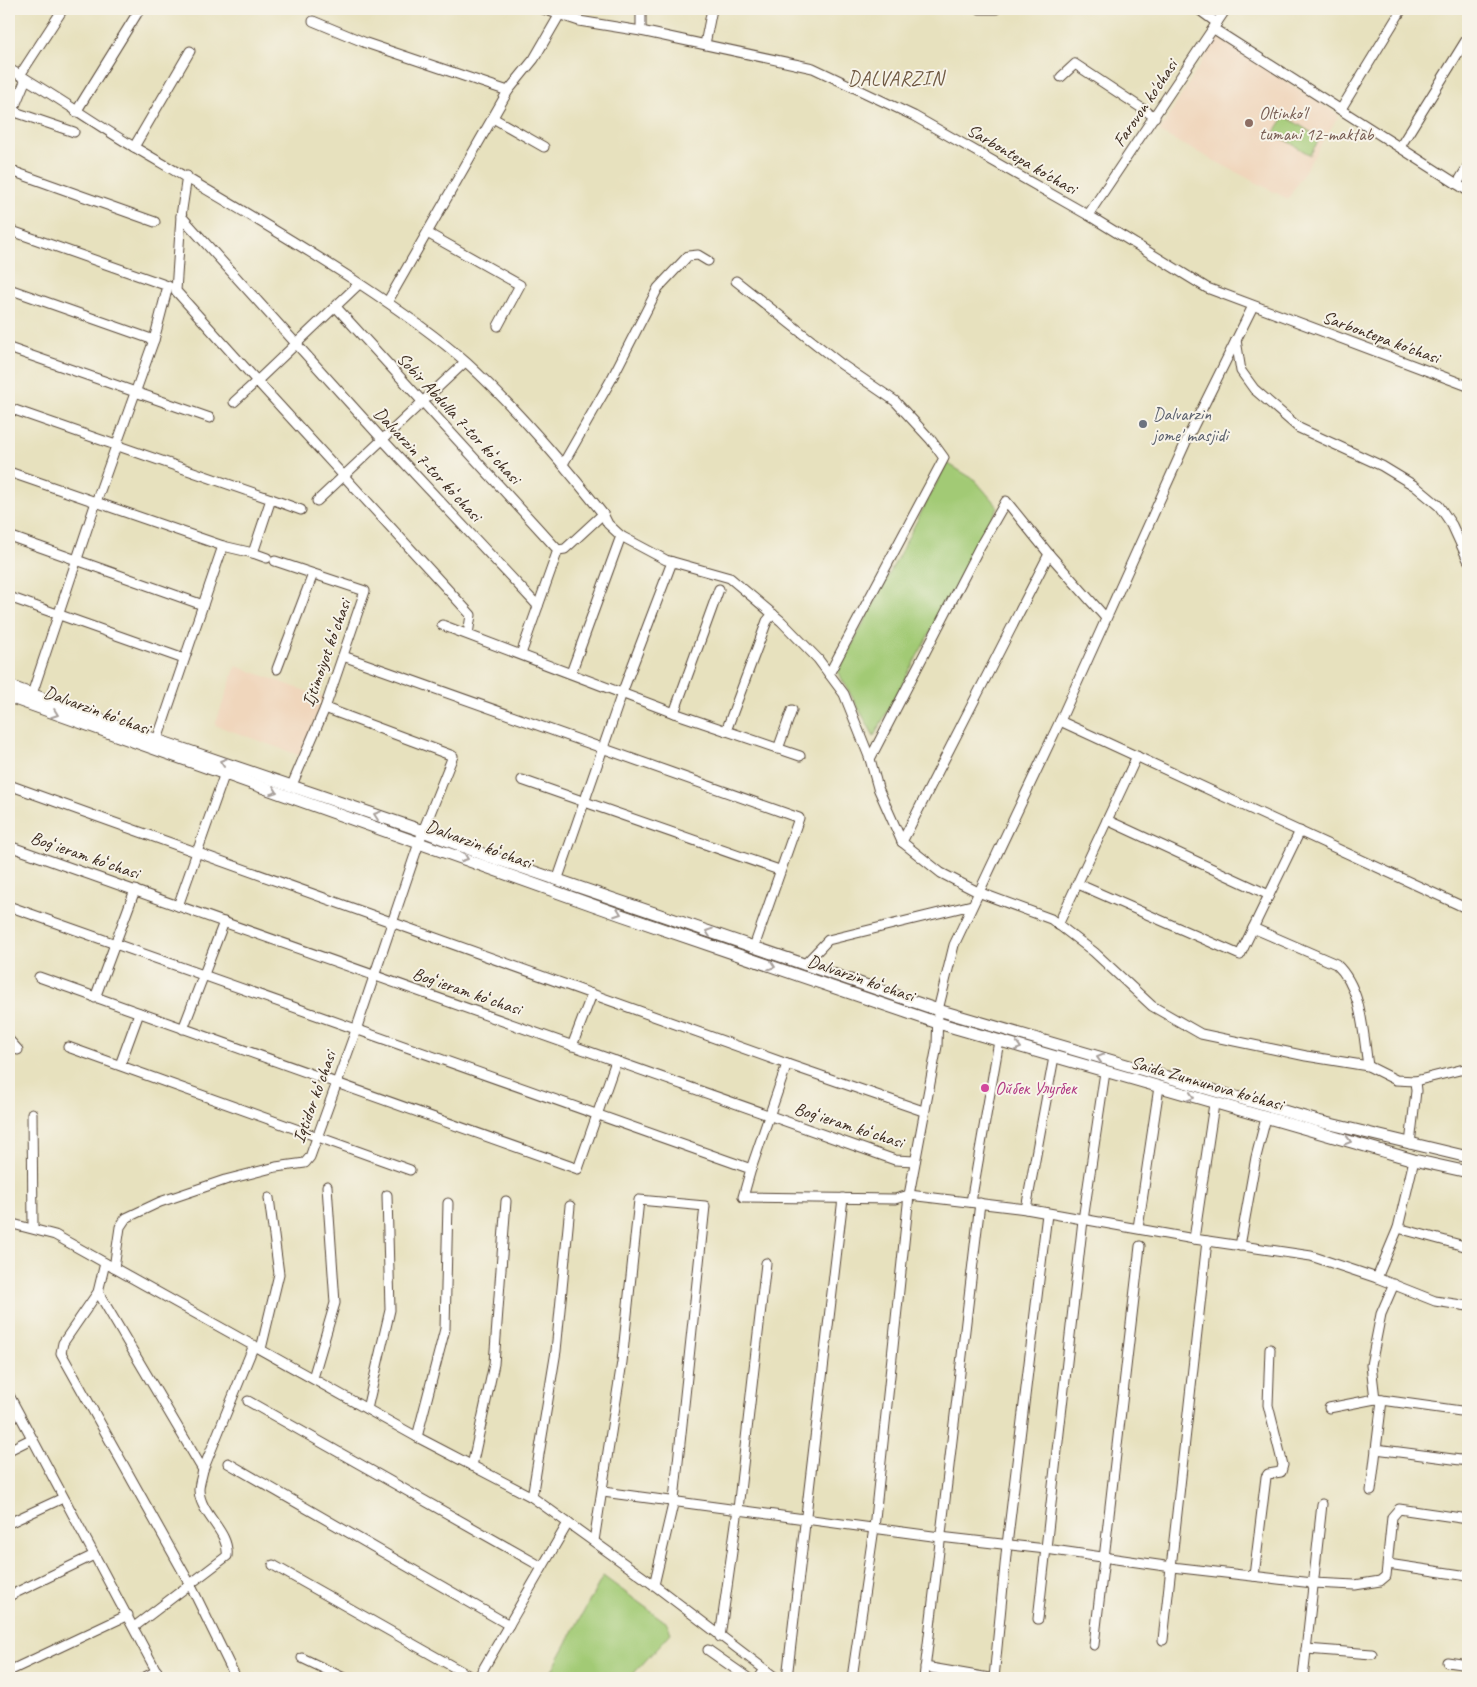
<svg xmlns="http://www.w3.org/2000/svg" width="1477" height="1687" font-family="Caveat,sans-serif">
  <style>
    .built { fill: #f0d6bc }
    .green { fill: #a2ca75; stroke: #6e7a4a }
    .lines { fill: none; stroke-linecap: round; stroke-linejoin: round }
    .minor-casing { stroke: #554536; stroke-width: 11 }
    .major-casing { stroke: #554536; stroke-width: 13 }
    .minor { stroke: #fff; stroke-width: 9 }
    .major { stroke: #fff; stroke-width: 11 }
    .oneway { stroke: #a79f9a }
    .education-dot { fill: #8d6e63; stroke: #f7f3e8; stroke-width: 2 }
    .worship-dot { fill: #6b7280; stroke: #f7f3e8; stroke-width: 2 }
    .hotel-dot { fill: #d1479c; stroke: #f7f3e8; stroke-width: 2 }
    .labels { text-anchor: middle; stroke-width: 4; stroke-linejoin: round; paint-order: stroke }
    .street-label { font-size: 18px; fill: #3b2a1e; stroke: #f7f3e8 }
    .education-label { font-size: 18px; fill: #785e54; stroke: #f7f3e8; text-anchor: start }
    .worship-label { font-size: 18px; fill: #5b616d; stroke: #f7f3e8; text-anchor: start }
    .hotel-label { font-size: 18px; fill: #b23c85; stroke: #f7f3e8; text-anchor: start }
    .quarter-label { font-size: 20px; letter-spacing: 1px; fill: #6f5942; stroke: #f7f3e8 }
  </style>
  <rect width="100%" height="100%" fill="#f7f3e8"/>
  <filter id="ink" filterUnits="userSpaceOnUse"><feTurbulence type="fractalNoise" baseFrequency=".02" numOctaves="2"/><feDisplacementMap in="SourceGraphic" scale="10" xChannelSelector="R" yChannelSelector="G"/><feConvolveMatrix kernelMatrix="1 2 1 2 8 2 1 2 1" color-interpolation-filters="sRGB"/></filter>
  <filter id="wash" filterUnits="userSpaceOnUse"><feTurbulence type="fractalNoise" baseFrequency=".0096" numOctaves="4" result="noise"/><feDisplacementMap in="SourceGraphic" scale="20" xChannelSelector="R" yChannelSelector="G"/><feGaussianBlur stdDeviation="1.12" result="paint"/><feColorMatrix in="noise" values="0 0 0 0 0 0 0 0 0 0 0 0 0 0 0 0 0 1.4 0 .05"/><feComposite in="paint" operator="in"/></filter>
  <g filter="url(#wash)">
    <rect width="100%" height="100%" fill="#e7e1be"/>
    <g class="built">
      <polygon points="1217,37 1339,115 1288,199 1159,132"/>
      <polygon points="236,666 323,697 301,756 215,725"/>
    </g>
    <g class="green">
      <polygon points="1285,116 1320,138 1310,155 1274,133"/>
      <polygon points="947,463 975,480 998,507 874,736 838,672"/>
      <polygon points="603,1576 667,1623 671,1633 635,1672 632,1678 548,1678"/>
    </g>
  </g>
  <g filter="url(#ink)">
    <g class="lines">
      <defs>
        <g id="minor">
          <polyline points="543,9 579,21 641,31 813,68 914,116 1088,215 1207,288 1468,386"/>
          <polyline points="641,9 641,31"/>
          <polyline points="980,9 996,9"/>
          <polyline points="1198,9 1217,23"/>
          <polyline points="313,21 366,43 508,91"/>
          <polyline points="1214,29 1468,191"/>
          <polyline points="705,44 712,9"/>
          <path d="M9,69C52,93 92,122 134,147C209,191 284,234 357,282C395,307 433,333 467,363C517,409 561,461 603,514L608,524L621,536L666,560L730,578L781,621L818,659L844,694L870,759L878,788L902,842L941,873L978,892L1051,919L1094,952L1152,1006L1201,1034L1306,1056L1368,1066L1396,1080L1415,1081L1468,1068"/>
          <polyline points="20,75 63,9"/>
          <polyline points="1061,77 1075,64 1155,117"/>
          <polyline points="1341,109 1402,9"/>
          <polyline points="9,110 74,132"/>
          <polyline points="76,112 138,12"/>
          <polyline points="493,118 544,147"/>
          <polyline points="9,120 26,79"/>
          <polyline points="134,147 190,51"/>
          <polyline points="1400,147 1468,37"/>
          <polyline points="9,170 155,222"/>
          <polyline points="187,176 181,216 176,291 257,381 359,284"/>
          <polyline points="1457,184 1468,166"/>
          <polyline points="1088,215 1226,9"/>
          <polyline points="181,216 382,439 538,606"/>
          <polyline points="9,230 168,286 154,340 96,502 32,694"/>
          <polyline points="429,234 520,285 498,326"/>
          <polyline points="736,281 841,364 895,401 931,440 944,458 829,674"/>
          <polyline points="9,289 154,340"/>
          <polyline points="388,301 508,91 534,59 560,14"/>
          <polyline points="336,307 558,550"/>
          <polyline points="1236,340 1241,371 1254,389 1299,428 1382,466 1415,486 1439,506 1452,525 1468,560"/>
          <polyline points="9,348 210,418"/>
          <polyline points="234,402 257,381 471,615 468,634"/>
          <polyline points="9,408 271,499 253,553 223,546 9,472"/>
          <polyline points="563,464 611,380 658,288 688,256 698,255 708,261"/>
          <polyline points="271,499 301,510"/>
          <polyline points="317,501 465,362"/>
          <polyline points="9,536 203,605"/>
          <polyline points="253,553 267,558"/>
          <polyline points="275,561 365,591 325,708 292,785"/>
          <polyline points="9,597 184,659"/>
          <polyline points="442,625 674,713 800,756"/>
          <polyline points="521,654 558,550 565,549 603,514"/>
          <polyline points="343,656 799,818 754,947"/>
          <polyline points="277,669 313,574"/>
          <polyline points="571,673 621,536"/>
          <polyline points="674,713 719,589"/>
          <polyline points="1060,721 1468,909"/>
          <polyline points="726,731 767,621 773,614"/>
          <polyline points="157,740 223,546"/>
          <polyline points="778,749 792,710"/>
          <polyline points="870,759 979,548 1006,501 1049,554 1105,617"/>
          <polyline points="522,780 779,870"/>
          <polyline points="9,785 787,1064 751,1169"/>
          <polyline points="1107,820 1269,895"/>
          <polyline points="902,842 1049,554"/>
          <polyline points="9,846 895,1160 915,1161"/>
          <polyline points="558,878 622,693 672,562"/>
          <polyline points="1078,884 1240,955 1300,831"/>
          <polyline points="178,906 225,773"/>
          <polyline points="11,907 751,1169 743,1197 895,1199 909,1195 1026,1209 1194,1239 1311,1256 1377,1278 1435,1301 1468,1306"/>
          <polyline points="1058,925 1137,756"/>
          <path d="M1253,928L1336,964C1362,988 1363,1032 1368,1066"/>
          <polyline points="804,965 828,940 972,905"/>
          <polyline points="39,977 578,1169 616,1061"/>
          <polyline points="95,998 135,890"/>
          <polyline points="183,1029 224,922"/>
          <polyline points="9,1040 18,1050"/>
          <polyline points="572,1046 592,994"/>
          <polyline points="68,1047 410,1170"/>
          <polyline points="787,1064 923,1111"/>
          <polyline points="120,1065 139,1013"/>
          <polyline points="32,1113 33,1228"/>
          <polyline points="1410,1144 1416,1091 1415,1081"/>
          <polyline points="971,1202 999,1041"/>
          <polyline points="1026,1209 1054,1057"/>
          <polyline points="9,1223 55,1235 417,1437 532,1497 654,1585 776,1678"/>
          <polyline points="1138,1228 1159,1087"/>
          <polyline points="1398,1228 1468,1247"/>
          <polyline points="1194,1239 1214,1104"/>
          <polyline points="1240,1246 1256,1157 1266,1118"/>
          <polyline points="105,1263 98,1292 63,1343 61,1353 190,1584 236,1678"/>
          <polyline points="114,1268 120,1227 126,1218 160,1202 225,1180 276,1167 305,1163 310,1157 356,1030 423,831 453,756 325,708"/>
          <polyline points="1377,1278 1398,1228 1414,1160"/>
          <polyline points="1394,1284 1381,1314 1371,1365 1375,1399 1468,1412"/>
          <polyline points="98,1292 203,1470"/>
          <polyline points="261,1349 279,1274 269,1198"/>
          <polyline points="313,1378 335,1303 327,1186"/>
          <polyline points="9,1395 160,1678"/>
          <polyline points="248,1401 542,1567"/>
          <polyline points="1329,1408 1375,1399"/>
          <polyline points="367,1409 390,1310 387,1195"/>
          <polyline points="417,1437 445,1329 448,1203"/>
          <polyline points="1376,1449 1468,1461"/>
          <polyline points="9,1450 31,1439"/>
          <polyline points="228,1463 509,1625"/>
          <polyline points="472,1466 494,1364 506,1201"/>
          <polyline points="1371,1491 1382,1400"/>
          <polyline points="603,1492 940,1537 1046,1549 1172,1567 1313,1583 1355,1585 1380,1581 1386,1576 1392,1517 1399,1509 1468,1519"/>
          <polyline points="532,1497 556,1351 570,1206"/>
          <polyline points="9,1523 63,1498"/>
          <polyline points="594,1541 622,1362 639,1200 705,1206 674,1500 654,1585"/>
          <polyline points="1388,1564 1468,1576"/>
          <polyline points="273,1565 473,1678"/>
          <polyline points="1254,1576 1266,1477 1268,1474 1281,1472 1283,1465 1268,1405 1270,1349"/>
          <polyline points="9,1596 94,1555"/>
          <polyline points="1038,1619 1083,1220 1105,1072"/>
          <path d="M134,1627L227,1556C230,1531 200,1515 199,1490C199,1484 202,1476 203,1470L254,1345"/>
          <polyline points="720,1637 738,1509 766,1263"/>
          <polyline points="1163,1640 1207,1241"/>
          <polyline points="1094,1645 1140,1246"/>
          <polyline points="1306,1649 1372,1654"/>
          <polyline points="708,1650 748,1678"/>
          <polyline points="302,1658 344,1678"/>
          <polyline points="1447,1662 1468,1665"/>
          <polyline points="925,1667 989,1678"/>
          <polyline points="9,1671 128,1615"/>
          <polyline points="143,1678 157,1671"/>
          <polyline points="478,1678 568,1523"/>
          <polyline points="759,1678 765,1670"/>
          <polyline points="787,1678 843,1198"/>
          <polyline points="852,1678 874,1528 909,1195 937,1046 938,1010 954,945 1060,721 1190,433 1253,306"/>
          <polyline points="924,1678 980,1203"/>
          <polyline points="994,1678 1007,1545 1047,1214"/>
          <polyline points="1303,1678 1322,1504"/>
        </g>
        <g id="major">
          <polyline points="9,686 157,740 423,831 488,856 938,1010 1318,1121 1468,1157"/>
          <polyline points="9,697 621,915 938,1023 1414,1160 1468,1172"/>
        </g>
      </defs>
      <use href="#minor" class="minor-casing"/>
      <use href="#major" class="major-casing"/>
      <use href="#minor" class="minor"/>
      <use href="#major" class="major"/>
    </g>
    <defs><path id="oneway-chevron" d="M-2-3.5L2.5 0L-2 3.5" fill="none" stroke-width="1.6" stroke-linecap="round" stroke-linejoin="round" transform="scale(1.25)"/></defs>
    <g class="oneway">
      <use href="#oneway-chevron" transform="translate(55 714) rotate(20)"/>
      <use href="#oneway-chevron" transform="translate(223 762) rotate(-162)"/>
      <use href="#oneway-chevron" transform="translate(274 791) rotate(20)"/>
      <use href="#oneway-chevron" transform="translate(377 815) rotate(-161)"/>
      <use href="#oneway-chevron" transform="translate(465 858) rotate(20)"/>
      <use href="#oneway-chevron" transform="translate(618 913) rotate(20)"/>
      <use href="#oneway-chevron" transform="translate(709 932) rotate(-161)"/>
      <use href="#oneway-chevron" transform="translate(772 966) rotate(19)"/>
      <use href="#oneway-chevron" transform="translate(1018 1047) rotate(16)"/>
      <use href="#oneway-chevron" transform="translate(1100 1058) rotate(-163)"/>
      <use href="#oneway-chevron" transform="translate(1191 1097) rotate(17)"/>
      <use href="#oneway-chevron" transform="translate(1348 1141) rotate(16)"/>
    </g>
  </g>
  <circle class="education-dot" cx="1249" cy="123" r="5"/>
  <circle class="worship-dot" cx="1143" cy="424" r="5"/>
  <circle class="hotel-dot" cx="985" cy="1088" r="5"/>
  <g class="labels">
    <g class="street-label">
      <text transform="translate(1145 103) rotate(-56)" y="6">Farovon ko'chasi</text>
      <text transform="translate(1022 159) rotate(30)" y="6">Sarbontepa ko'chasi</text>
      <text transform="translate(1381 337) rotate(20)" y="6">Sarbontepa ko'chasi</text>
      <text transform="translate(459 418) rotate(47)" y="6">Sobir Abdulla 7-tor koʻchasi</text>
      <text transform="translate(428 464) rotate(47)" y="6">Dalvarzin 7-tor koʻchasi</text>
      <text transform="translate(326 653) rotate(-70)" y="6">Ijtimoiyot koʻchasi</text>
      <text transform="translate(97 710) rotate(20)" y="6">Dalvarzin koʻchasi</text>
      <text transform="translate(479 844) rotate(20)" y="6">Dalvarzin koʻchasi</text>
      <text transform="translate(85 855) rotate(19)" y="6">Bogʻieram koʻchasi</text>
      <text transform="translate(861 978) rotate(19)" y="6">Dalvarzin koʻchasi</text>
      <text transform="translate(467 991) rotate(19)" y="6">Bogʻieram koʻchasi</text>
      <text transform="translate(1207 1083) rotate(16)" y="6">Saida Zunnunova ko'chasi</text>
      <text transform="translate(314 1097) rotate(-70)" y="6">Iqtidor koʻchasi</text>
      <text transform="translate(849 1125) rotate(18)" y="6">Bogʻieram koʻchasi</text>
    </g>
    <g class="education-label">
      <text x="1259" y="119">Oltinko'l<tspan x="1259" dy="21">tumani 12-maktab</tspan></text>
    </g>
    <g class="worship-label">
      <text x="1153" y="420">Dalvarzin<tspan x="1153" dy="21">jome' masjidi</tspan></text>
    </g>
    <g class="hotel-label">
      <text x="995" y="1094">Ойбек Улугбек</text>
    </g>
    <g class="quarter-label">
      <text x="896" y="85">DALVARZIN</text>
    </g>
  </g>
  <rect width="1477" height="1687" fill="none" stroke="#f7f3e8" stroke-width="30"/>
</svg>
